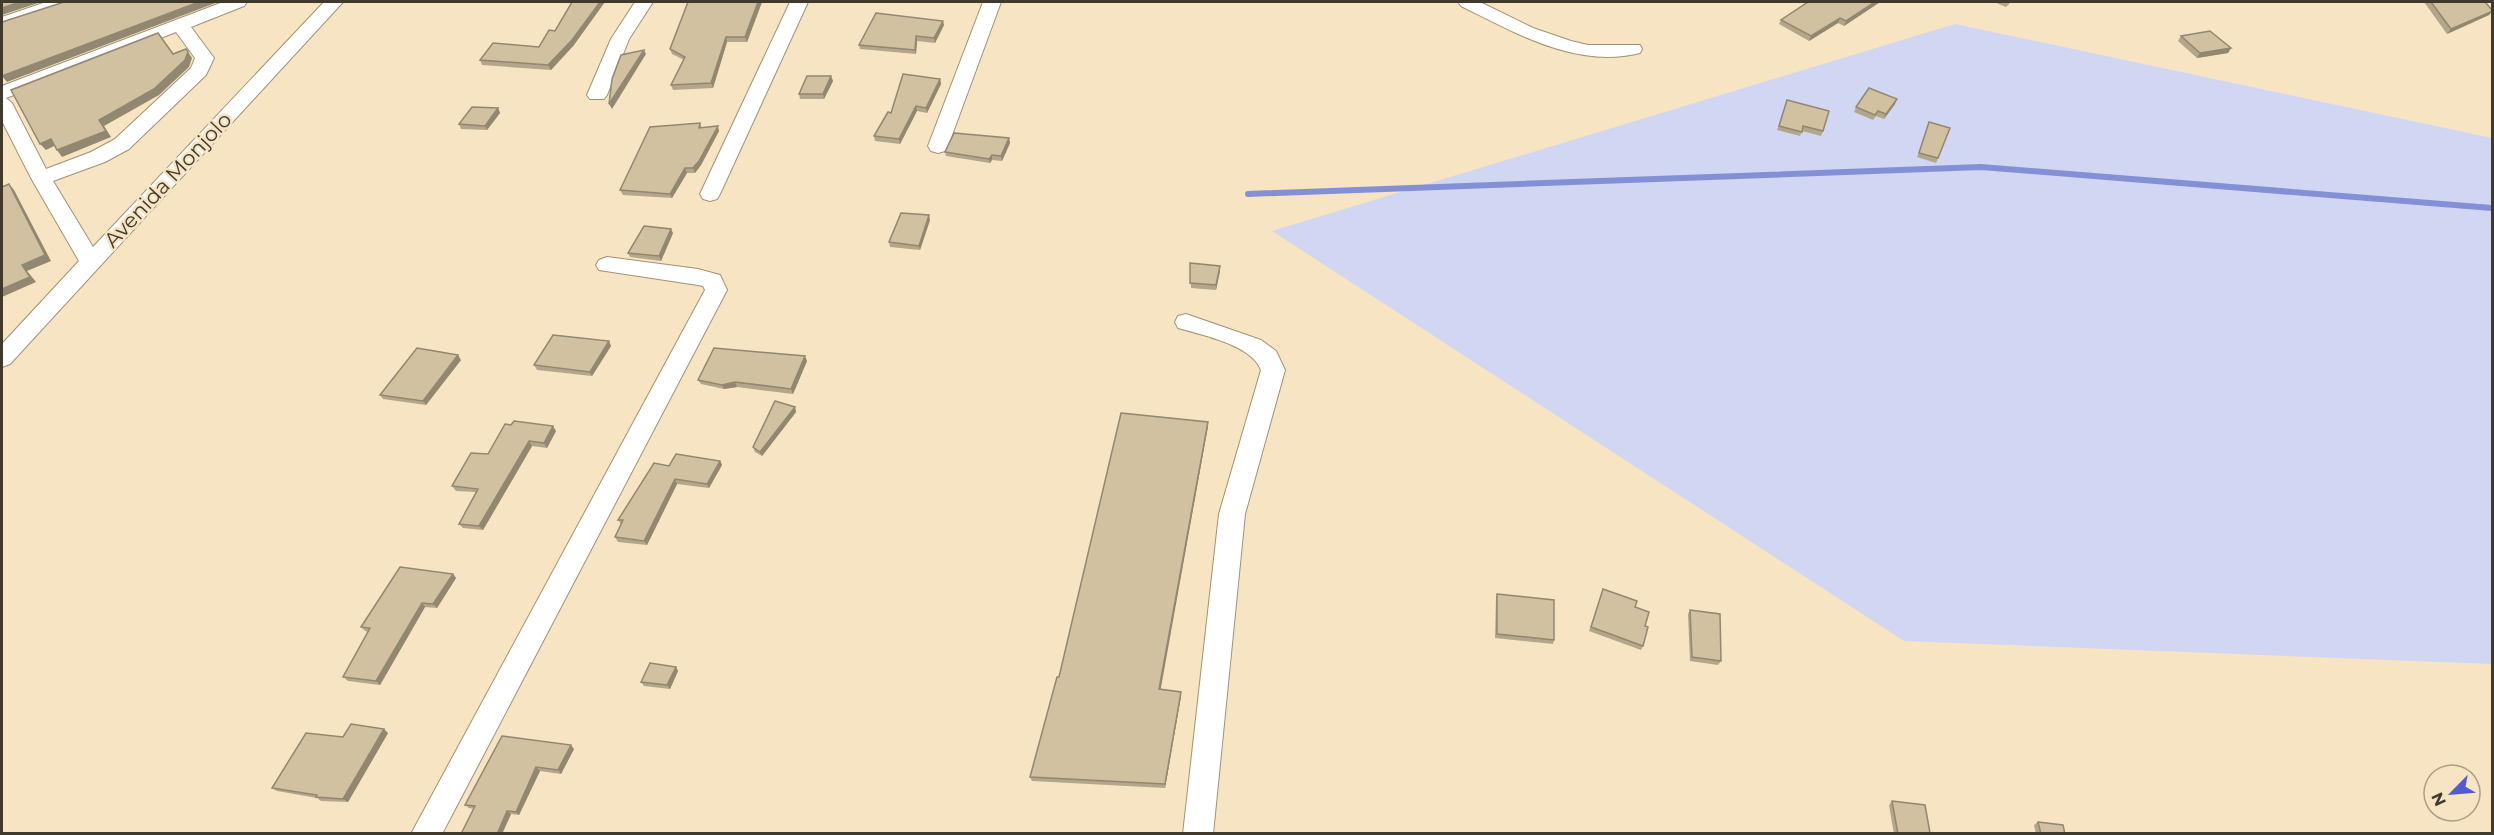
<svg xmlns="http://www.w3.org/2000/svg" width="2494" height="835" font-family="Montserrat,sans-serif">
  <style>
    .green { fill: #d1d7f3 }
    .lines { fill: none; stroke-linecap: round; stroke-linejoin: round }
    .stream { stroke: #8490d5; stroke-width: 6 }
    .minor-casing { stroke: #a29273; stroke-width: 2 }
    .minor { fill: #fff; fill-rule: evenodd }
    .wall { fill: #b4a68a }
    .shaded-wall { fill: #928770 }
    .building { fill: #d1c1a0; stroke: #928770; stroke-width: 1.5 }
    .labels { text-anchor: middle; stroke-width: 5; stroke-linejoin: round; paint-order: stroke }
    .street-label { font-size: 21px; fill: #403a2c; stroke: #f6e4c3 }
  </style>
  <rect width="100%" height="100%" fill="#f6e4c3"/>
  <polygon class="green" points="1955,24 2492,138 2492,664 1904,641 1272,231"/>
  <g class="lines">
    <polyline class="stream" points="1248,194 1981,167 2492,208"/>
    <defs>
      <g id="minor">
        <polygon points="46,2 71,2 68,6 2,28 2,17"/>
        <path d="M223,2H247L244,6L191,27L214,58L206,75L129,149L105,162L53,181L93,247L324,2H343L10,364L2,367V344L79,261L31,178L2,121V86ZM176,32L195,58L191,68L115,139L91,152L46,169L12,103L6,98Z"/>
        <polygon points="635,2 653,2 629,39 607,95 604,99 590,99 587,95 611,39"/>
        <polygon points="790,2 808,2 720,194 717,199 710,201 703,199 700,194"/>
        <polygon points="983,2 1001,2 948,146 945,151 938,153 931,151 928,146"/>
        <path d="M1458,2H1480L1533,28L1571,41L1588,45H1640L1642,49L1640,53C1576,69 1516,33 1461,6Z"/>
        <polygon points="607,257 698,269 720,275 727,290 442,834 411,834 705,290 703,286 698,285 599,270 596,265 599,260"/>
        <path d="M1186,314L1261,340L1276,351L1285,370L1245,514L1213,834H1183L1219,514L1261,370C1252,345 1202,335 1178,328L1175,322L1178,316Z"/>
      </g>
    </defs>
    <use href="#minor" class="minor-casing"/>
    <use href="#minor" class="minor"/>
  </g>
  <g class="wall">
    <polygon points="688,2 762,2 747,42 727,42 713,88 673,90 671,85 684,60 672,54 670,49"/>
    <polygon points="1808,2 1880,2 1844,26 1838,23 1809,41 1779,24 1781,20"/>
    <polygon points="1994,2 2011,2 2006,7"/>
    <polygon points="2424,2 2485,2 2489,15 2447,34"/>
    <polygon points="944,25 935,43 917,41 916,54 860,49 859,45"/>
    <polygon points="2181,36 2231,48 2228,53 2197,58 2178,41"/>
    <polygon points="574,45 551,70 482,65 480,60 539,47"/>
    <polygon points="831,76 833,81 824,99 800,99 799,94"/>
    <polygon points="940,79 941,84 927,113 917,111 900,144 875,141 874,136 891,113"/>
    <polygon points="1787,100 1823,131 1821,136 1802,131 1800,136 1777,130"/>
    <polygon points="1895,104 1884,119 1876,116 1873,120 1854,112 1856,107"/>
    <polygon points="498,108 500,113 487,130 461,129 459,124"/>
    <polygon points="1929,122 1938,158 1936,163 1917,157"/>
    <polygon points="700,123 702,128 719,131 701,165 695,173 687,173 672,198 623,195 620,190"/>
    <polygon points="1009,138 1010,143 1002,161 992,160 990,163 946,156 945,152"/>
    <polygon points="930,220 920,250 890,247 889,242"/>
    <polygon points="673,233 661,261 630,257 628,253"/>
    <polygon points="1190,263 1220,266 1220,271 1216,290 1191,288"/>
    <polygon points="611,346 592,376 537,370 534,365"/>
    <polygon points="461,360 426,405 383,399 380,395"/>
    <polygon points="807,361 793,394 737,387 724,389 701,384 698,380"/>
    <polygon points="795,407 796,412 762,456 755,452 753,447"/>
    <polygon points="1208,422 1208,426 1160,690 1181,692 1181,696 1165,788 1032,781 1030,777 1059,677"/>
    <polygon points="556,431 547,448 532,446 483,530 463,528 459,524 476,492 456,491 452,486 488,454"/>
    <polygon points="720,461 722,465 709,488 677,484 647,545 618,542 615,537 621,524 618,520 669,466"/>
    <polygon points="453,574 456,578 437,608 425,607 380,685 348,681 343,677 368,632 365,631 361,627"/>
    <polygon points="1603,589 1635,607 1645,626 1643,646 1641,650 1589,631"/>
    <polygon points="1497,594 1554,640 1553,644 1495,638 1496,598"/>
    <polygon points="1690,610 1721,661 1718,665 1690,661 1688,614"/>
    <polygon points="676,667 678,671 670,689 644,686 641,682"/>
    <polygon points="388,733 348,802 321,801 317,798 277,791 272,788 343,737"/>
    <polygon points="502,736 574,749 561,774 540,771 519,815 511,814 502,834 461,834 474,809 469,808 465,805"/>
    <polygon points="1892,801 1930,833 1894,834 1889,805"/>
    <polygon points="2038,822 2065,834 2036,834 2034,825"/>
  </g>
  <g class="shaded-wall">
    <polygon points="20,2 41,2 2,15 2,8"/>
    <polygon points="199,2 218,2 7,82 2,76"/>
    <polygon points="600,2 605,2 574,45 551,70 548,65"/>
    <polygon points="758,2 762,2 747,42 745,37"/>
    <polygon points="1875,2 1880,2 1844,26 1846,21"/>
    <polygon points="2493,11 2489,15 2447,34 2451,29"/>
    <polygon points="1840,18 1838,23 1809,41 1811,36"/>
    <polygon points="943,21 944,25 935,43 934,38"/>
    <polygon points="916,36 917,41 916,54 915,50"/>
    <polygon points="726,37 727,42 713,88 711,83"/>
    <polygon points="2231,48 2228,53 2197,58 2200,53"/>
    <polygon points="644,50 646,54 612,109 609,104"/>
    <polygon points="188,52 192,58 189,67 159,95 104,126 111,137 62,157 57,150 99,120"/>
    <polygon points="831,76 833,81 824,99 823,94"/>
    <polygon points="940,79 941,84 927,113 926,108"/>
    <polygon points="1897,99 1895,104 1884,119 1886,114"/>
    <polygon points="916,106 917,111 900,144 899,139"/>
    <polygon points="498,108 500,113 487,130 485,126"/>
    <polygon points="718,126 719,131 701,165 695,173 693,168"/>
    <polygon points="1009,138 1010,143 1002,161 1001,156"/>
    <polygon points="51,139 56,145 46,150 40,144"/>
    <polygon points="992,155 992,160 990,163 989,159"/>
    <polygon points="685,168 687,173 672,198 670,194"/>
    <polygon points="9,184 14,190 51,261 27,271 36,282 2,297 2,289 22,265"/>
    <polygon points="929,215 930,220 920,250 919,246"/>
    <polygon points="671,229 673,233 661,261 659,256"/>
    <polygon points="1220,266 1220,271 1216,290 1216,285"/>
    <polygon points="609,341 611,346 592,376 590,372"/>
    <polygon points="458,355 461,360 426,405 423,401"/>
    <polygon points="805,356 807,361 793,394 791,389"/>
    <polygon points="735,382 737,387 724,389 722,385"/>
    <polygon points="795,407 796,412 762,456 760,452"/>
    <polygon points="1208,422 1208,426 1160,693 1159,689"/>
    <polygon points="553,426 556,431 547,448 544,443"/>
    <polygon points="529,441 532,446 483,530 479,526"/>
    <polygon points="720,461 722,465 709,488 707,484"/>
    <polygon points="675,479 677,484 647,545 644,541"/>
    <polygon points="453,574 456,578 437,608 433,604"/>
    <polygon points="422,603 425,607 380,685 376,681"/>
    <polygon points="676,667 678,671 670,689 667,685"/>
    <polygon points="1181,692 1181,696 1165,788 1165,784"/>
    <polygon points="384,729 388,733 348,802 343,799"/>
    <polygon points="571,745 574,749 561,774 558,770"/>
    <polygon points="536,767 540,771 519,815 516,812"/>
    <polygon points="507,811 511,814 502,834 497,834"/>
  </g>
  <g class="building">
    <polygon points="2,2 20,2 2,8"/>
    <polygon points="64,2 199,2 2,76 2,22"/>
    <polygon points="572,2 600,2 572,40 548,65 480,60 493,43 539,47 549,30 555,31"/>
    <polygon points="688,2 758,2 745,37 726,37 711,83 671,85 685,57 670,49"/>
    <polygon points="1808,2 1875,2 1846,21 1840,18 1811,36 1781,20"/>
    <polygon points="2431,2 2485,2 2493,11 2451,29"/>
    <polygon points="876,13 943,21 934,38 916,36 915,50 859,45"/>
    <polygon points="2210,31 2231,48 2200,53 2181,36"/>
    <polygon points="158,33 173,54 186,49 188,52 185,60 154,89 99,120 106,131 57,150 51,139 40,144 11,90"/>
    <polygon points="644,50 609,104 612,79 621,55"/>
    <polygon points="903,74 940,79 926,108 916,106 899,139 874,136 888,112 891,113"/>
    <polygon points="807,76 831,76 823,94 799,94"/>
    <polygon points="1869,88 1897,99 1886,114 1878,111 1875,115 1856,107"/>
    <polygon points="1787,100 1829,111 1823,131 1803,126 1802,132 1779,126"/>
    <polygon points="472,107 498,108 485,126 459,124"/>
    <polygon points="1929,122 1950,128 1938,158 1919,153"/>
    <polygon points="700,123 699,128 718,126 699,161 693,168 685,168 670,194 620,190 650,127"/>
    <polygon points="954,133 1009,138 1001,156 992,155 989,159 945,152"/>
    <polygon points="9,184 45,255 22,265 30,277 2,289 2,187"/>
    <polygon points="901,213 929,215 919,246 889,242"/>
    <polygon points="644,226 671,229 659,256 628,253"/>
    <polygon points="1190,263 1220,266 1216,285 1190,283"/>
    <polygon points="553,335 609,341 590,372 534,365"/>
    <polygon points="417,348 458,355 423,401 380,395"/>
    <polygon points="714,348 805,356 791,389 735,382 722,385 698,380"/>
    <polygon points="775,401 795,407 760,452 753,447"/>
    <polygon points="1121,413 1208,422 1159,689 1181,692 1165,784 1030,777 1057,677 1059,677"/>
    <polygon points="514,421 553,426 544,443 529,441 479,526 459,524 478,489 452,486 471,453 488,454 505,424 511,425"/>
    <polygon points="676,454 720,461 707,484 675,479 644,541 615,537 623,520 618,520 654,463 669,466"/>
    <polygon points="400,567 453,574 433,604 422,603 376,681 343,677 370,628 361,627"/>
    <polygon points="1603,589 1637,601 1635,607 1649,612 1645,626 1648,627 1643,646 1591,627"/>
    <polygon points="1497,594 1554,600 1554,640 1497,634"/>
    <polygon points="1690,610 1720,614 1721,661 1692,657"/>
    <polygon points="650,663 676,667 667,685 641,682"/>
    <polygon points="351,724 384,729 343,799 316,797 317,795 272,788 306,733 343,737"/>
    <polygon points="502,736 571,745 558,770 536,767 516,812 507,811 497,834 461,834 475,806 465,805"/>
    <polygon points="1892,801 1925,805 1930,833 1898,834"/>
    <polygon points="2038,822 2063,825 2065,834 2041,834"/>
  </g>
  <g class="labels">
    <g class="street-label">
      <text transform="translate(168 180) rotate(-47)" y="7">Avenida Monjolo</text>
    </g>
  </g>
  <rect width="2494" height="835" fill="none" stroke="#403a2c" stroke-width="6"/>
  <g transform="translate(2452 793) rotate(245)"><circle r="28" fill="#f6e4c3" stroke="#ada087" stroke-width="1.5"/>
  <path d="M0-4.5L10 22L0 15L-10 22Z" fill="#535bd2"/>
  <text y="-9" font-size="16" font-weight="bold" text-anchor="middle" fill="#403a2c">N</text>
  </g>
</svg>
